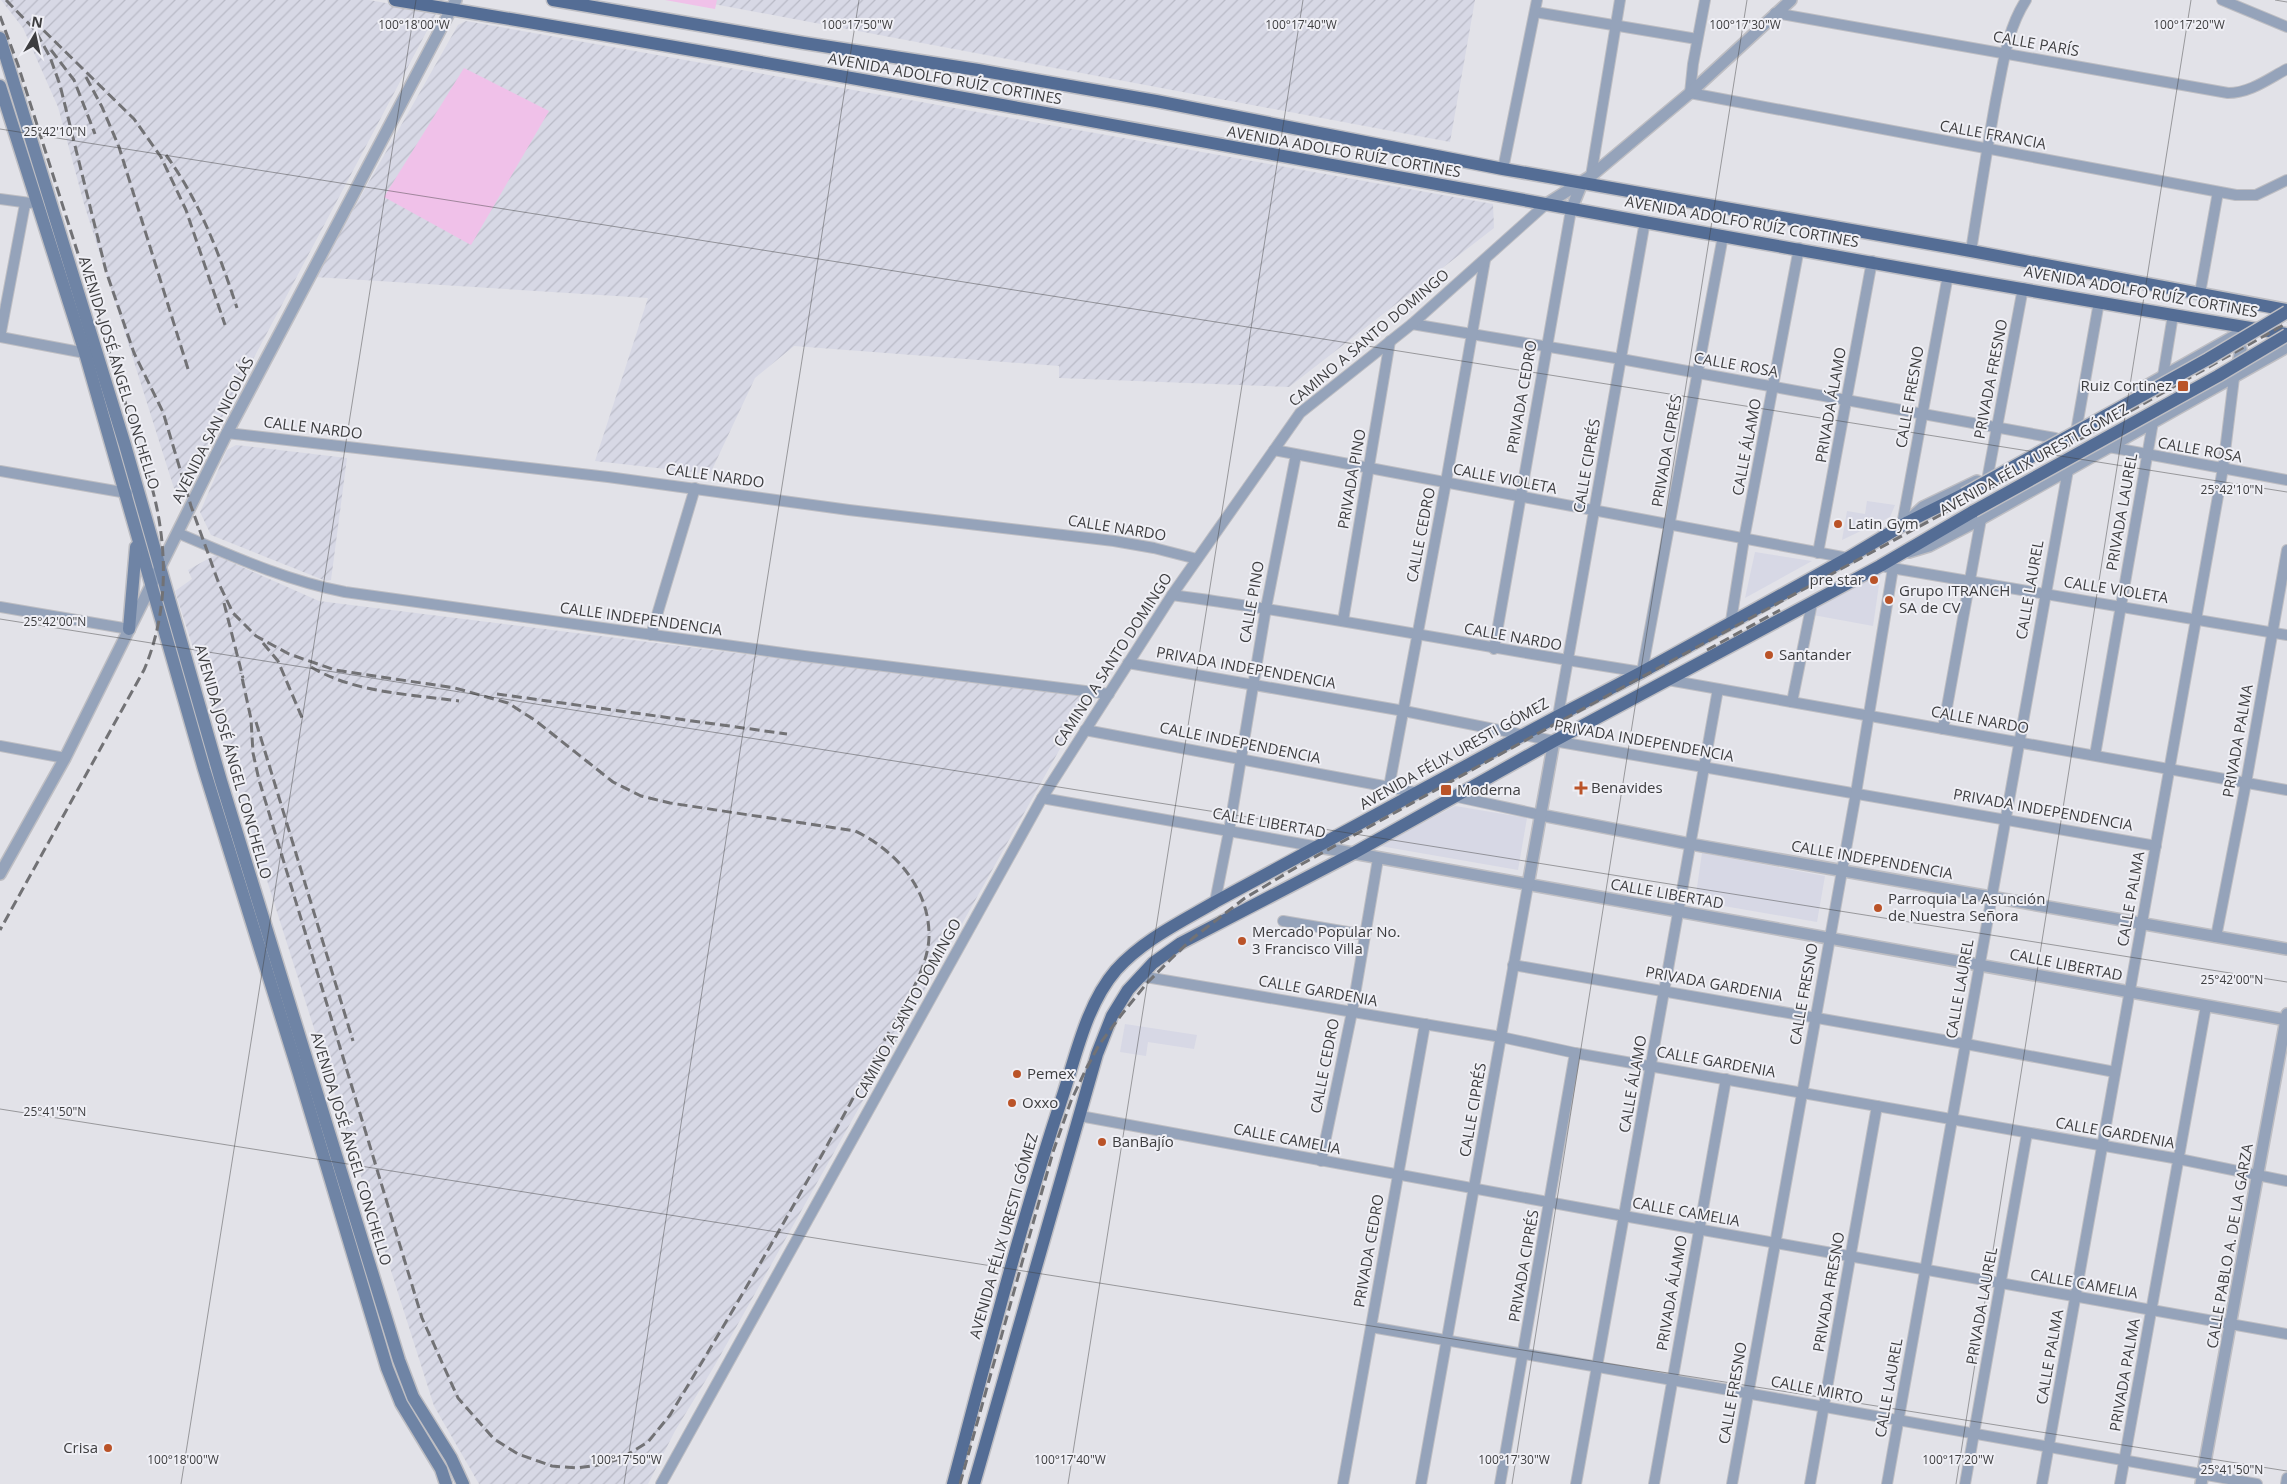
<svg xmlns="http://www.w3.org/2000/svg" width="2287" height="1484" font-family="'Open Sans',sans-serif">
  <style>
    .built { fill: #d7d8e5 }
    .industrial { fill: url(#industrial-furrows) }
    .green { fill: #f0c1e9 }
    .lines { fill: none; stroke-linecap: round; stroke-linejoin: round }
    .minor-casing { stroke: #bebec3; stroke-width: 12 }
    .tertiary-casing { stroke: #bebec3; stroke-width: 14 }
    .secondary-casing { stroke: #bebec3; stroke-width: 15 }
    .primary-casing { stroke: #bebec3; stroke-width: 15 }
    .minor { stroke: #95a3ba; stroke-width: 10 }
    .tertiary { stroke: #95a3ba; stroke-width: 11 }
    .secondary { stroke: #6f84a5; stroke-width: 12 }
    .primary { stroke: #546d95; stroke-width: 12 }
    .rail { stroke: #727275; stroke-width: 3; stroke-dasharray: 10 5; stroke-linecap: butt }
    .primary-bridge-casing { stroke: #bebec3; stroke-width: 15; stroke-linecap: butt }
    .primary-bridge { stroke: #546d95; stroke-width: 12 }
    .ticks { fill: none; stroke: #3d3d3f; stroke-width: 1; stroke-opacity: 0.45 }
    .poi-dot { fill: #ba5328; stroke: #efeff5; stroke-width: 2 }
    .labels { text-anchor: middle; stroke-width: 4; stroke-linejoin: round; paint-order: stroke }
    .street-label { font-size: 15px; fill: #3d3d3f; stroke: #efeff5 }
    .poi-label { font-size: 15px; fill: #3d3d3f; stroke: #efeff5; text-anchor: start }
    .ticks-label { font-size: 12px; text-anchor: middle; fill: #3d3d3f; stroke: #efeff5; stroke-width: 4; stroke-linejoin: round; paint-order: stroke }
  </style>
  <defs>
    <pattern id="industrial-furrows" width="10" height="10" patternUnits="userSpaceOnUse" patternTransform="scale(1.25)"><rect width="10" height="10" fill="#d7d8e5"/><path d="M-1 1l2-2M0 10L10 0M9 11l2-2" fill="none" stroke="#b9bac6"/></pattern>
  </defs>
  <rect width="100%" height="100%" fill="#e2e2e8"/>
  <g class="built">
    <polygon points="1867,501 1895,505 1890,517 1842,540 1847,511 1865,514"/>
    <polygon points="1755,552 1812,561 1745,598"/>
    <polygon points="1881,571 1873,626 1813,615 1815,605"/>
    <polygon points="1455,806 1527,818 1518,870 1380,846"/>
    <polygon points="1702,853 1825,876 1817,922 1695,901"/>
    <polygon points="1125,1024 1197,1035 1194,1049 1148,1042 1146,1056 1120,1052"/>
  </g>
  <g class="industrial">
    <polygon points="1,0 369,0 437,12 178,501 84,204 58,107 23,28"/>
    <polygon points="692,0 1475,0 1450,142"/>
    <polygon points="466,21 1493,204 1494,228 1289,387 1059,378 1059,366 794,346 755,378 710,474 595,461 648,298 315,277 458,25"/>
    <polygon points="236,445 347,458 331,580 326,581 211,535 200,512 227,450"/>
    <polygon points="215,555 319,601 1089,697 715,1365 675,1431 648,1484 479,1484 434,1406 175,591 192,579 188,570"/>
  </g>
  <g class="green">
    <polygon points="665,0 717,0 715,9"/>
    <polygon points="464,68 549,111 471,245 384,197"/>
  </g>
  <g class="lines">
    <defs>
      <g id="minor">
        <polyline points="1705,0 1693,64 1690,93 2236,195 2256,195 2287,180"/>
        <polyline points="2222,0 2287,27"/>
        <polyline points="1535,12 1697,39"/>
        <path d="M1775,13L2228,93C2250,93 2268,79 2287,69"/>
        <polyline points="1503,169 1537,0"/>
        <polyline points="1591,176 1620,0"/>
        <polyline points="0,199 30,203"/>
        <path d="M1971,251C1979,200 1987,149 1996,99C2003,65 2007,29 2026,0"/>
        <polyline points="2200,293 2218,192"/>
        <polyline points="1412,324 1621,359 2055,438"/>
        <polyline points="0,337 25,204"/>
        <polyline points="0,337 85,353"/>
        <polyline points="2163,376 2173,315"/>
        <polyline points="2077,426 2099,302"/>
        <polyline points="227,433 608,477 849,510 1114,541 1154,548 1197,559"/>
        <polyline points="2109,447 2287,480"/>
        <polyline points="1274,450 1848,558"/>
        <polyline points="0,471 127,493"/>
        <polyline points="1988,475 2023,288"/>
        <polyline points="1902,525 1948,275"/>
        <path d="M178,533C232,556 287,581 345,592L804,656L1109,694"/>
        <polyline points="1818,553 1872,261"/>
        <polyline points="1886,567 2287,635"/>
        <path d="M1172,595C1330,616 1485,648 1642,672L1723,236"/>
        <polyline points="0,607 129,629"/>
        <polyline points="1343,621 1390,341"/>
        <polyline points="1731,621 1744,539 1799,248"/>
        <polyline points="651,635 695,488"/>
        <polyline points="1494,649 1571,210"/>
        <polyline points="1128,663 1404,711 1554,741 2156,846"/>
        <polyline points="1668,680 2287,790"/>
        <polyline points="1792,702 1812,603"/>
        <polyline points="1558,716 1645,221"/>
        <polyline points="1943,729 1981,519"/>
        <polyline points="1085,730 1389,787"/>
        <polyline points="0,746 65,758"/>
        <polyline points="2095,755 2153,422"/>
        <polyline points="1418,793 1389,787 1446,482 1485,260"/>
        <polyline points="1453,796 1541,815"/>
        <polyline points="1042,798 1319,847"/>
        <polyline points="1215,902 1229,831 1266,608 1296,455"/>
        <polyline points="1283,921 1365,935"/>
        <polyline points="2216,937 2246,783 2287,550"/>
        <polyline points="1513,965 1966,1044 2115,1072"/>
        <polyline points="1140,976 1501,1037 1575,1053 2179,1159 2287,1181"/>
        <polyline points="1080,1116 1624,1216 2287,1334"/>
        <polyline points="1321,1161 1352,1012 1378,859"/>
        <path d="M1371,1327C1667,1377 1961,1433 2257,1484"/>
        <polyline points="661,1484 1042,798 1172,595 1300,413 1412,324 1545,205"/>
        <polyline points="1343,1484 1425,1024"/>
        <polyline points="1421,1484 1528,885"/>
        <polyline points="1500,1484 1575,1053"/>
        <polyline points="1576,1484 1718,689"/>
        <polyline points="1654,1484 1726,1079"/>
        <polyline points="1732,1484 1856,793 1893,568"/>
        <polyline points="1810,1484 1877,1106"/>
        <polyline points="1887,1484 2068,470"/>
        <polyline points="1965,1484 2027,1133"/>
        <polyline points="2042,1484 2223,468 2234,378"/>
        <polyline points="2120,1484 2206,1006"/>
        <polyline points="2286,1484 2287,1478"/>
      </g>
      <g id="tertiary">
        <polyline points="1545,205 1591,176 1690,93 1791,0"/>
        <polyline points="1571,210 1582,183"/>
        <polyline points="2229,341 2235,342 2241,349 2237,369"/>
        <polyline points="2137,391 2245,330"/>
        <polyline points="1911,518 1923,507 1977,481"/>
        <polyline points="1909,552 1929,546 1981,519 2287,347"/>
        <polyline points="1541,815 1690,844 2287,949"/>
        <polyline points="1319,847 2287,1020"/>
        <polyline points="0,874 65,758 227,433 456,0"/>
        <polyline points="1528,885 1554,741"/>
        <polyline points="2201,1484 2287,1014"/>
      </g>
      <g id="secondary">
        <polyline points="0,38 125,445 221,781 399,1360 413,1397 451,1458 463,1484"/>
        <polyline points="0,86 85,353 204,769 299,1074 387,1368 401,1403 441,1469 446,1484"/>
        <polyline points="129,629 136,547"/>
      </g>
      <g id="primary">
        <path d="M395,0C1027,103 1655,230 2287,334"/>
        <polyline points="553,0 804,43 978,70 1156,101 1503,169 1971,251 2287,310"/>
        <path d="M953,1484C987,1355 1020,1225 1062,1098C1076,1056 1086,1005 1116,970C1143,940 1181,922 1215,902L1558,716L1642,672L1848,558L1908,522L1964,494"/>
        <polyline points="974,1484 1097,1054 1112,1016 1128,990 1153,963 1181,943 1352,854 1554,741 1880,566 1974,511"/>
      </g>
    </defs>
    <use href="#minor" class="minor-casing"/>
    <use href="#tertiary" class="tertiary-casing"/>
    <use href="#secondary" class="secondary-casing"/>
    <use href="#primary" class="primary-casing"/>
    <use href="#minor" class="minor"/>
    <use href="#tertiary" class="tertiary"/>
    <use href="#secondary" class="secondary"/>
    <use href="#primary" class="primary"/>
    <g class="rail">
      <path d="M6,0L35,30L50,57L60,85L106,271L134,353L163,412L191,506L219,584L233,613L256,636L289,654L335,670L455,688L508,703L536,721L613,782L641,796L670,803L855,831C896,850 930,890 929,937C928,973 896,1018 879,1050C813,1174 743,1295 670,1415L648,1442L620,1459L598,1465L577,1468L552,1466L518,1454L494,1439L458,1398L422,1318L259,780L253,753L251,719L241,673"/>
      <path d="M0,16L18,65L149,477C168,540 170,609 144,670L0,930"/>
      <polyline points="33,20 134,119 161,157 186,210 225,325"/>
      <polyline points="51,50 74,80 95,134"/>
      <polyline points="86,77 102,107 119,147 188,369"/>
      <path d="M166,155C200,202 219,253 237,308"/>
      <polyline points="224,603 243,678"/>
      <polyline points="263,643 278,661 303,720"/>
      <polyline points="1707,650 1780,610"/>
      <path d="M311,667C355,693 409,694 459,701"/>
      <polyline points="497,694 787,734"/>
      <polyline points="256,722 353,1041"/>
      <polyline points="960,1484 1053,1152 1071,1101 1086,1069 1099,1045 1122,1014 1147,983 1171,959 1193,938 1245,898 1302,864 1535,735 2086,436 2287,323"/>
    </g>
    <defs>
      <g id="primary-bridge">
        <polyline points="1964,494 2208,359 2287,312"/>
        <polyline points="1974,511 2218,376 2287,335"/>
      </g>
    </defs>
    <use href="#primary-bridge" class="primary-bridge-casing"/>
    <use href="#primary-bridge" class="primary-bridge"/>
  </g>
  <path class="ticks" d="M2275,0L2287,2M0,129L2287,492M0,619L2287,982M0,1109L2287,1471M181,1484L416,0M624,1484L859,0M1068,1484L1303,0M1512,1484L1747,0M1956,1484L2191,0"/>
  <g class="poi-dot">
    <rect x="2177" y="380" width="12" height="12" rx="2.5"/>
    <circle cx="1838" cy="524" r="5"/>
    <circle cx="1874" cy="580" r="5"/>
    <circle cx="1889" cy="600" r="5"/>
    <circle cx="1769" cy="655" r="5"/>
    <path d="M1578.5 780.5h5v5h5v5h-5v5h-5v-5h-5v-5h5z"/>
    <rect x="1440" y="784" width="12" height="12" rx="2.5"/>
    <circle cx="1878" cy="908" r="5"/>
    <circle cx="1242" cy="941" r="5"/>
    <circle cx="1017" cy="1074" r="5"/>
    <circle cx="1012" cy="1103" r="5"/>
    <circle cx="1102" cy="1142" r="5"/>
    <circle cx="108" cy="1448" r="5"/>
  </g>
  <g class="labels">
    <g class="street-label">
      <text transform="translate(2036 44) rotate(10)" y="5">CALLE PARÍS</text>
      <text transform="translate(945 79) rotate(10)" y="5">AVENIDA ADOLFO RUÍZ CORTINES</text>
      <text transform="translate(1993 135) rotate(10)" y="5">CALLE FRANCIA</text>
      <text transform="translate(1344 152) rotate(10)" y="5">AVENIDA ADOLFO RUÍZ CORTINES</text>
      <text transform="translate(1742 222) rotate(10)" y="5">AVENIDA ADOLFO RUÍZ CORTINES</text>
      <text transform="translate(2141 292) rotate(10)" y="5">AVENIDA ADOLFO RUÍZ CORTINES</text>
      <text transform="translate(1369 338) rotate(-40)" y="5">CAMINO A SANTO DOMINGO</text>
      <text transform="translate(1736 365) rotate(10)" y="5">CALLE ROSA</text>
      <text transform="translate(119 373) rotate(73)" y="5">AVENIDA JOSÉ ÁNGEL CONCHELLO</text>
      <text transform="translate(1991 379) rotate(-79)" y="5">PRIVADA FRESNO</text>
      <text transform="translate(1522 397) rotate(-80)" y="5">PRIVADA CEDRO</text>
      <text transform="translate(1910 397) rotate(-80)" y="5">CALLE FRESNO</text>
      <text transform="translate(1831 405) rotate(-80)" y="5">PRIVADA ÁLAMO</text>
      <text transform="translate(313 428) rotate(7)" y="5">CALLE NARDO</text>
      <text transform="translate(213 430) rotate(-63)" y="5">AVENIDA SAN NICOLÁS</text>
      <text transform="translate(1747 447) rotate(-79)" y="5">CALLE ÁLAMO</text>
      <text transform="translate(2200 450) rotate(10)" y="5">CALLE ROSA</text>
      <text transform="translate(1667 451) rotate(-80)" y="5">PRIVADA CIPRÉS</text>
      <text transform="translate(2034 460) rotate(-29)" y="5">AVENIDA FÉLIX URESTI GÓMEZ</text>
      <text transform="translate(1587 466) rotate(-80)" y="5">CALLE CIPRÉS</text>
      <text transform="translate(715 476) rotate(8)" y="5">CALLE NARDO</text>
      <text transform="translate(1352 479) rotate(-80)" y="5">PRIVADA PINO</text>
      <text transform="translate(1505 479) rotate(11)" y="5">CALLE VIOLETA</text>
      <text transform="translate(2122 512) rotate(-80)" y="5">PRIVADA LAUREL</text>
      <text transform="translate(1117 528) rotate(9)" y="5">CALLE NARDO</text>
      <text transform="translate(1421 535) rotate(-79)" y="5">CALLE CEDRO</text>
      <text transform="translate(2030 590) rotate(-80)" y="5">CALLE LAUREL</text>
      <text transform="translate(2116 590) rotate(9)" y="5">CALLE VIOLETA</text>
      <text transform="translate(1252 602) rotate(-80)" y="5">CALLE PINO</text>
      <text transform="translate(641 619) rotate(8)" y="5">CALLE INDEPENDENCIA</text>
      <text transform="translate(1513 637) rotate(10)" y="5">CALLE NARDO</text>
      <text transform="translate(1113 660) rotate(-57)" y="5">CAMINO A SANTO DOMINGO</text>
      <text transform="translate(1246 668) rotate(10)" y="5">PRIVADA INDEPENDENCIA</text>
      <text transform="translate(1980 720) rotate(10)" y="5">CALLE NARDO</text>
      <text transform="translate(1644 741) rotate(10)" y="5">PRIVADA INDEPENDENCIA</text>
      <text transform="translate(2238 741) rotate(-80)" y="5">PRIVADA PALMA</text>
      <text transform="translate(1240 743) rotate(11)" y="5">CALLE INDEPENDENCIA</text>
      <text transform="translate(1454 754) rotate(-29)" y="5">AVENIDA FÉLIX URESTI GÓMEZ</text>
      <text transform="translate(233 762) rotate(74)" y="5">AVENIDA JOSÉ ÁNGEL CONCHELLO</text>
      <text transform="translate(2043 810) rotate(10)" y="5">PRIVADA INDEPENDENCIA</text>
      <text transform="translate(1269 823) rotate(10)" y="5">CALLE LIBERTAD</text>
      <text transform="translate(1872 860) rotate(10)" y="5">CALLE INDEPENDENCIA</text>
      <text transform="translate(1667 894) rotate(10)" y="5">CALLE LIBERTAD</text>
      <text transform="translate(2131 899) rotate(-80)" y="5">CALLE PALMA</text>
      <text transform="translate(2066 965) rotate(11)" y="5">CALLE LIBERTAD</text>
      <text transform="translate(1714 984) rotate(10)" y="5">PRIVADA GARDENIA</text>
      <text transform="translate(1960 989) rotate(-80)" y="5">CALLE LAUREL</text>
      <text transform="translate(1318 991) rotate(10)" y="5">CALLE GARDENIA</text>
      <text transform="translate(1804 994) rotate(-80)" y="5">CALLE FRESNO</text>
      <text transform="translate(908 1009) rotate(-61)" y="5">CAMINO A SANTO DOMINGO</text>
      <text transform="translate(1716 1062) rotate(10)" y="5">CALLE GARDENIA</text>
      <text transform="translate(1325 1066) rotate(-79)" y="5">CALLE CEDRO</text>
      <text transform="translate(1633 1084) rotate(-80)" y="5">CALLE ÁLAMO</text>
      <text transform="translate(1473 1110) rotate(-80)" y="5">CALLE CIPRÉS</text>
      <text transform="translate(2115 1133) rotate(10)" y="5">CALLE GARDENIA</text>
      <text transform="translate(1287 1139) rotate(11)" y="5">CALLE CAMELIA</text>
      <text transform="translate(351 1149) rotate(73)" y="5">AVENIDA JOSÉ ÁNGEL CONCHELLO</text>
      <text transform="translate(1686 1212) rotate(10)" y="5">CALLE CAMELIA</text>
      <text transform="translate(1004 1236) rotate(-74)" y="5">AVENIDA FÉLIX URESTI GÓMEZ</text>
      <text transform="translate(2230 1246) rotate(-80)" y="5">CALLE PABLO A. DE LA GARZA</text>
      <text transform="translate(1369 1251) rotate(-80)" y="5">PRIVADA CEDRO</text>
      <text transform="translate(1524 1266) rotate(-80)" y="5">PRIVADA CIPRÉS</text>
      <text transform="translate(2084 1284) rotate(10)" y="5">CALLE CAMELIA</text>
      <text transform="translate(1829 1292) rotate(-80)" y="5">PRIVADA FRESNO</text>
      <text transform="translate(1672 1293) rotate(-80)" y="5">PRIVADA ÁLAMO</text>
      <text transform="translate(1982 1306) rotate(-80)" y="5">PRIVADA LAUREL</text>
      <text transform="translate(2050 1357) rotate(-80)" y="5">CALLE PALMA</text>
      <text transform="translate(2125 1375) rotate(-80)" y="5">PRIVADA PALMA</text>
      <text transform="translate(1889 1388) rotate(-80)" y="5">CALLE LAUREL</text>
      <text transform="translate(1817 1390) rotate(11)" y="5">CALLE MIRTO</text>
      <text transform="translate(1733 1393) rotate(-80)" y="5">CALLE FRESNO</text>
    </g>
    <g class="poi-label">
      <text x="2172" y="391" text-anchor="end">Ruiz Cortinez</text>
      <text x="1848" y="529">Latin Gym</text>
      <text x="1864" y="585" text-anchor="end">pre star</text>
      <text x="1899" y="596">Grupo ITRANCH<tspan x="1899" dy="17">SA de CV</tspan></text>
      <text x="1779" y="660">Santander</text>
      <text x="1591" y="793">Benavides</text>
      <text x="1457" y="795">Moderna</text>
      <text x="1888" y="904">Parroquia La Asunción<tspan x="1888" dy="17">de Nuestra Señora</tspan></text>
      <text x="1252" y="937">Mercado Popular No.<tspan x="1252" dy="17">3 Francisco Villa</tspan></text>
      <text x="1027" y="1079">Pemex</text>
      <text x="1022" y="1108">Oxxo</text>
      <text x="1112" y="1147">BanBajío</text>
      <text x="98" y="1453" text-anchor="end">Crisa</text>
    </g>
  </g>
  <g class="ticks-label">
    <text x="414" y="29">100°18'00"W</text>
    <text x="857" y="29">100°17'50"W</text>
    <text x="1301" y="29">100°17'40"W</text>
    <text x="1745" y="29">100°17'30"W</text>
    <text x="2189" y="29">100°17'20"W</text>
    <text x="55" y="136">25°42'10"N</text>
    <text x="2232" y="494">25°42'10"N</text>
    <text x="55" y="626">25°42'00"N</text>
    <text x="2232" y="984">25°42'00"N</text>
    <text x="55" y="1116">25°41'50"N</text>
    <text x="183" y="1464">100°18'00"W</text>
    <text x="626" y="1464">100°17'50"W</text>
    <text x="1070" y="1464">100°17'40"W</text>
    <text x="1514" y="1464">100°17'30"W</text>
    <text x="1958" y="1464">100°17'20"W</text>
    <text x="2232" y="1474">25°41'50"N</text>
  </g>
  <g transform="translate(35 35) rotate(9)" stroke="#efeff5" stroke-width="4" paint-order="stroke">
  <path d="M0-4L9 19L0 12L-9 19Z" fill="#3d3d3f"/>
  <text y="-8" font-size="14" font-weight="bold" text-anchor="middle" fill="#3d3d3f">N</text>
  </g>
</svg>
